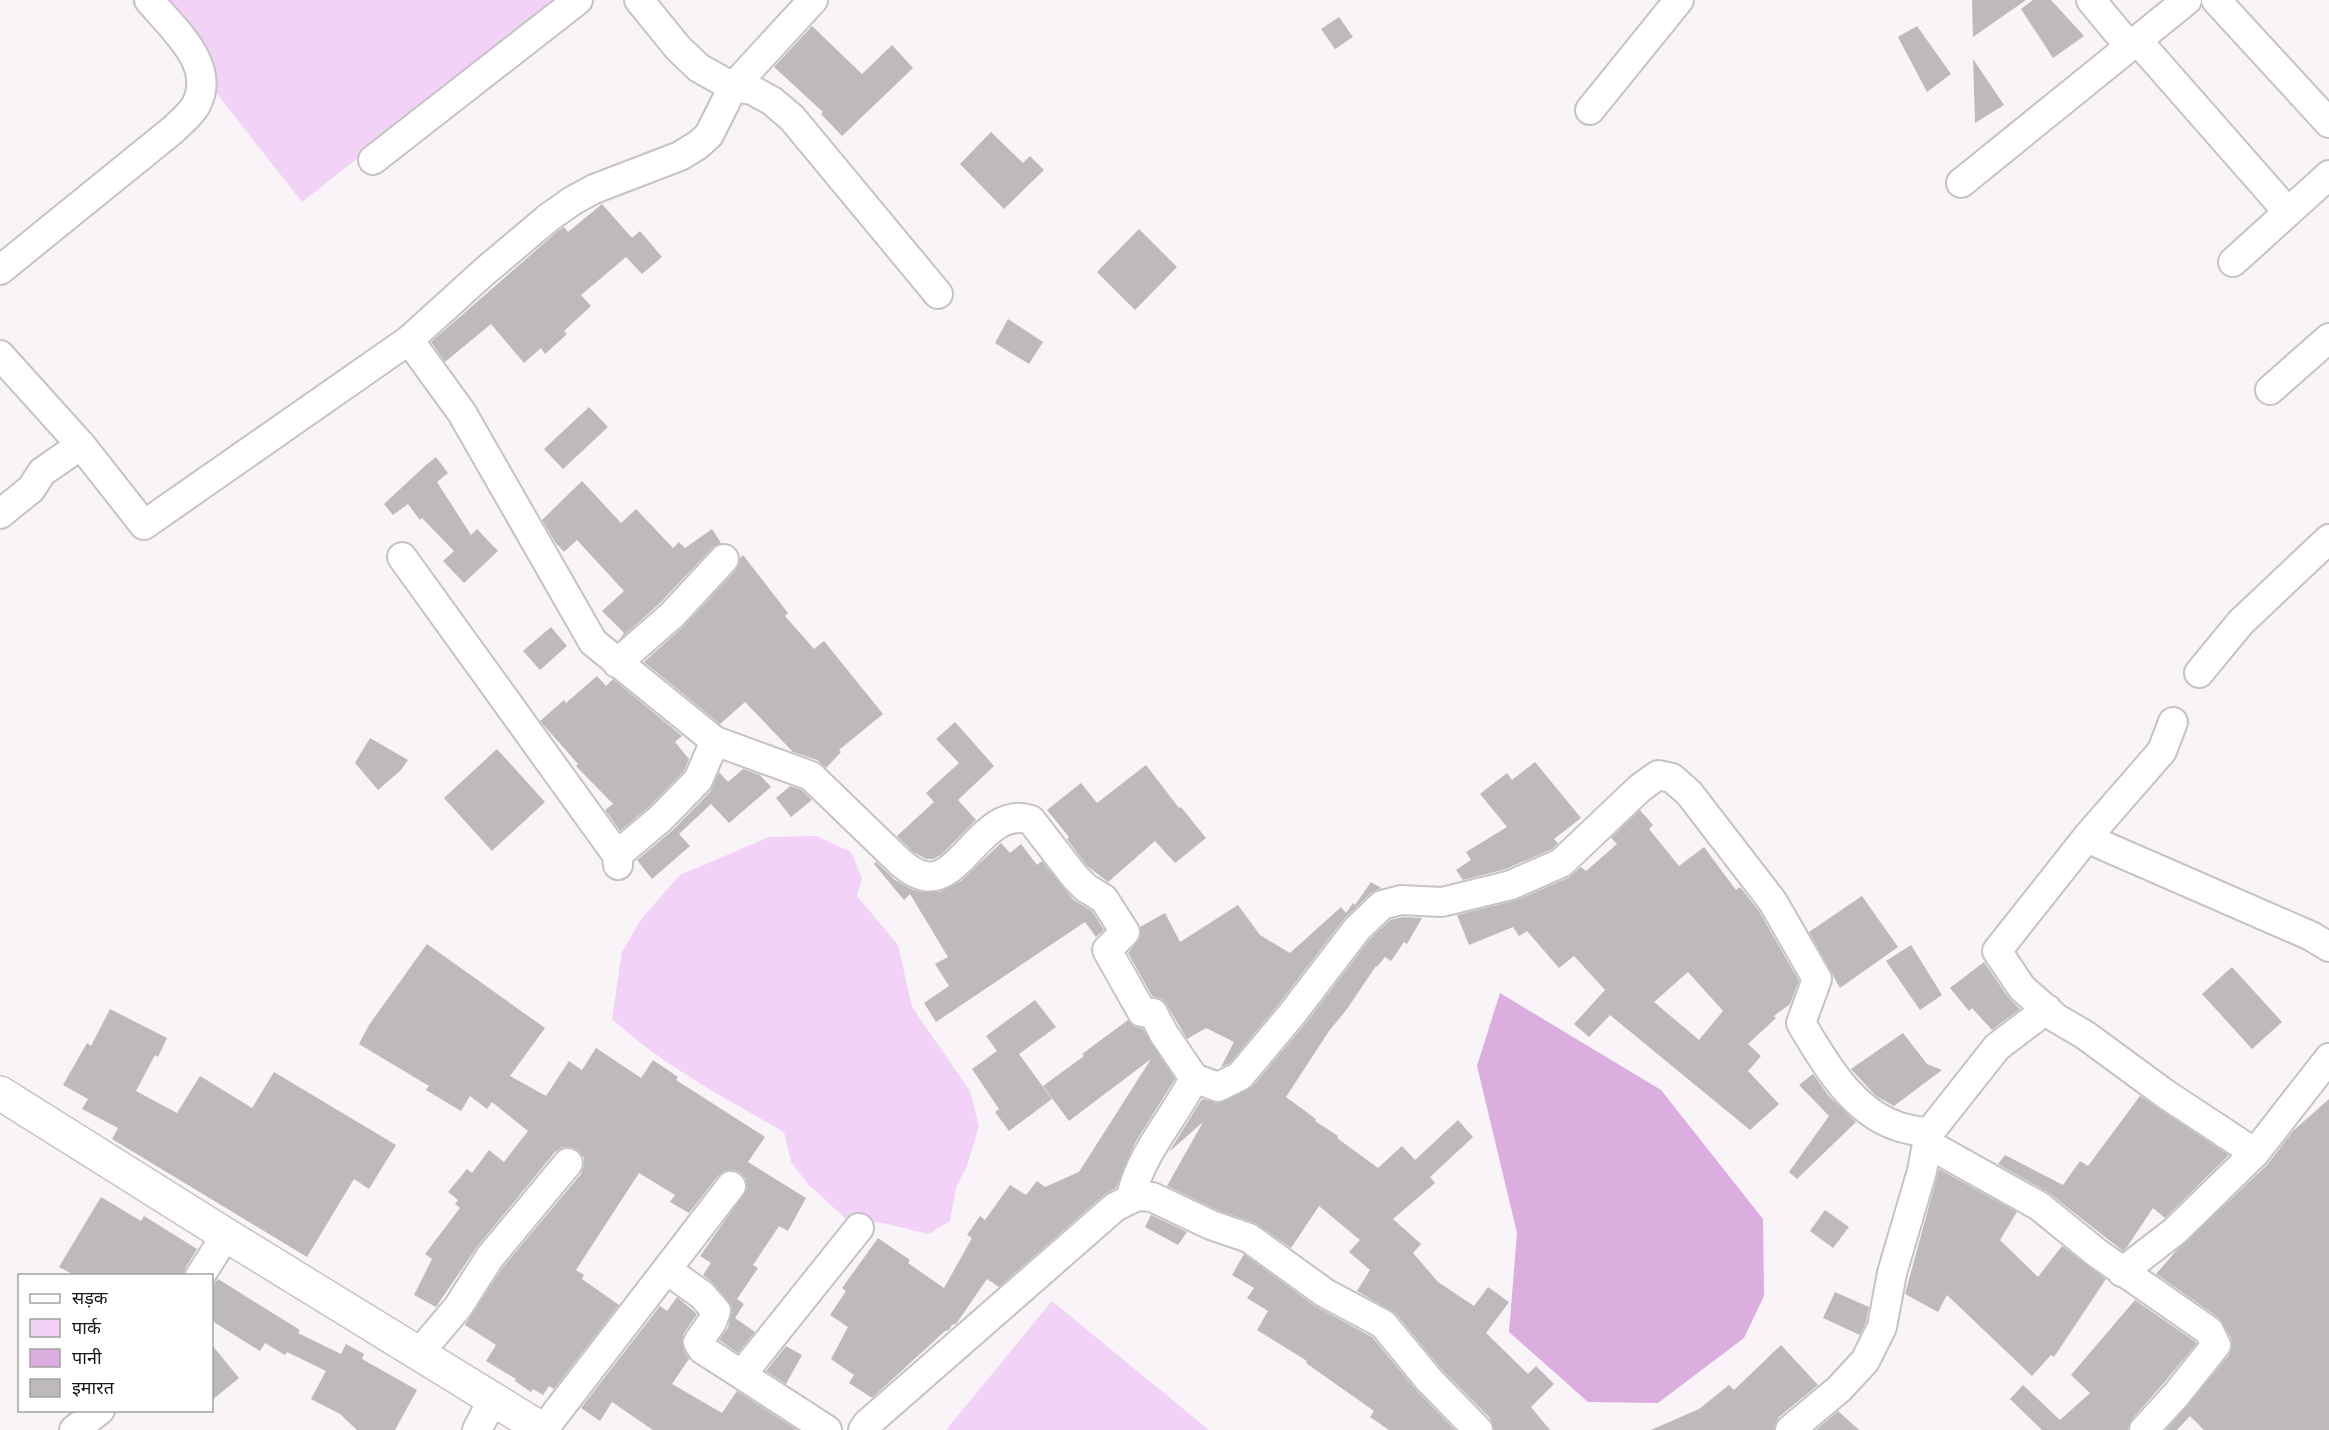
<svg xmlns="http://www.w3.org/2000/svg" width="2329" height="1430" font-family="'Zilla Slab','Noto Sans Devanagari',serif">
  <style>
    .green { fill: #f3d2f7 }
    .water { fill: #dcaee0 }
    .building { fill: #bdb9bd; fill-rule: evenodd }
    .lines { fill: none; stroke-linecap: round; stroke-linejoin: round }
    .minor-casing { stroke: #c6c2c6; stroke-width: 32 }
    .secondary-casing { stroke: #c6c2c6; stroke-width: 36 }
    .minor { stroke: #fff; stroke-width: 28 }
    .secondary { stroke: #fff; stroke-width: 33 }
  </style>
  <rect width="100%" height="100%" fill="#f8f4f8"/>
  <g class="green">
    <polygon points="143,0 559,0 302,202"/>
    <path d="M816,836L851,852L862,878L857,896L898,945L912,1007L970,1091L979,1126L967,1166L956,1188L950,1221L929,1234L883,1223L847,1220L808,1184L791,1162L784,1132C725,1098 662,1065 612,1019L622,952L642,918L680,875L769,837Z"/>
    <polygon points="1052,1301 1209,1430 946,1430"/>
  </g>
  <polygon class="water" points="1500,993 1661,1090 1763,1219 1764,1296 1744,1338 1658,1403 1588,1402 1509,1332 1517,1233 1477,1066"/>
  <g class="building">
    <polygon points="1972,0 2026,0 1973,37"/>
    <polygon points="2033,0 2051,0 2084,36 2053,58 2021,9"/>
    <polygon points="1339,17 1353,37 1335,49 1321,29"/>
    <polygon points="812,26 862,74 892,45 913,68 842,136 821,114 823,112 774,67"/>
    <polygon points="1917,26 1951,74 1927,92 1898,37"/>
    <polygon points="1973,59 2004,105 1975,123"/>
    <polygon points="991,132 1023,163 1030,156 1044,170 1004,209 960,164"/>
    <polygon points="602,204 632,238 640,231 662,257 642,274 626,257 581,295 591,306 564,331 567,334 545,354 541,348 524,363 491,324 445,362 431,342 558,231 564,227 568,232"/>
    <polygon points="1139,229 1177,267 1135,310 1097,272"/>
    <polygon points="1008,319 1043,342 1029,364 995,343"/>
    <polygon points="589,407 608,427 563,469 544,449"/>
    <polygon points="436,457 448,473 437,482 471,535 477,529 498,551 464,583 443,561 454,551 422,518 420,520 408,504 393,515 384,504 426,465"/>
    <polygon points="582,481 621,523 636,509 673,548 679,542 685,548 712,529 721,543 712,548 660,603 619,640 624,633 602,611 624,591 577,540 564,552 555,542 542,520"/>
    <polygon points="743,555 788,613 785,616 814,649 824,641 883,714 839,750 841,752 826,768 817,760 793,752 745,702 720,724 644,662 684,626 736,570 740,558"/>
    <polygon points="551,627 567,646 540,670 523,651"/>
    <polygon points="597,676 606,686 613,679 682,736 675,742 689,759 684,771 650,806 620,831 605,810 613,804 576,766 578,764 540,721 564,700 566,703"/>
    <polygon points="955,722 994,766 958,800 976,820 941,855 933,859 926,859 913,852 897,836 934,802 926,793 959,763 936,739"/>
    <polygon points="370,738 408,760 401,770 378,790 355,763"/>
    <polygon points="497,749 545,802 492,851 444,798"/>
    <polygon points="1535,762 1581,818 1554,839 1558,843 1552,849 1506,869 1463,880 1456,870 1471,860 1466,852 1507,827 1480,794 1507,773 1512,780"/>
    <polygon points="1146,765 1179,808 1181,807 1206,838 1175,863 1155,841 1108,882 1087,866 1067,839 1069,837 1047,810 1081,783 1097,803"/>
    <polygon points="743,769 760,775 771,787 729,823 711,804 679,834 690,846 652,879 637,860 673,830 710,792 719,772 728,782"/>
    <polygon points="790,786 802,790 812,800 791,817 776,798"/>
    <path d="M1640,810L1653,825L1649,829L1679,866L1704,847L1736,890L1740,887L1759,911L1799,981L1790,1004L1774,1016L1776,1018L1748,1044L1761,1056L1748,1071L1779,1104L1750,1130L1610,1015L1589,1037L1574,1024L1605,990L1574,956L1559,968L1527,931L1519,936L1513,927L1469,945L1457,915L1517,900L1568,878L1581,867L1586,871L1617,844L1611,838ZM1688,972L1723,1011L1699,1040L1654,1002Z"/>
    <polygon points="1001,843 1010,853 1021,844 1037,865 1042,861 1074,900 1092,911 1104,930 1096,937 1085,922 936,1022 924,1003 949,986 935,964 948,957 910,894 904,900 874,864 876,862 895,880 911,889 922,892 939,892 961,881"/>
    <polygon points="1371,882 1381,888 1371,893 1344,919 1279,1004 1230,1063 1221,1067 1234,1042 1206,1028 1187,1039 1167,1005 1162,999 1152,996 1128,953 1140,938 1140,927 1165,913 1180,942 1238,905 1260,935 1290,953 1341,907 1346,913 1353,903 1355,905"/>
    <polygon points="1862,896 1898,947 1840,988 1809,932"/>
    <polygon points="1403,917 1422,918 1407,944 1404,942 1391,961 1385,957 1377,967 1376,966 1347,1009 1329,1031 1286,1097 1316,1119 1315,1121 1338,1136 1337,1138 1378,1168 1402,1146 1415,1160 1458,1120 1473,1137 1430,1177 1435,1183 1393,1219 1421,1244 1413,1253 1438,1282 1474,1306 1488,1287 1509,1302 1486,1333 1528,1374 1536,1366 1554,1384 1531,1407 1550,1430 1494,1430 1490,1418 1442,1370 1396,1314 1357,1291 1370,1270 1349,1252 1360,1240 1319,1206 1291,1248 1255,1223 1217,1210 1167,1186 1203,1122 1169,1152 1202,1099 1219,1103 1252,1087 1305,1024 1369,940 1390,920"/>
    <polygon points="427,944 545,1028 510,1076 546,1096 569,1061 582,1070 596,1048 641,1078 653,1060 678,1077 676,1080 765,1137 748,1162 806,1198 788,1231 779,1226 753,1265 758,1268 737,1299 744,1304 735,1318 755,1332 738,1353 719,1340 728,1328 732,1307 714,1284 703,1275 711,1263 700,1256 747,1189 746,1179 741,1173 734,1170 725,1171 718,1176 689,1213 670,1202 675,1195 639,1173 576,1270 584,1275 582,1279 619,1305 554,1389 549,1386 543,1395 533,1389 531,1392 515,1381 516,1379 486,1361 496,1345 465,1325 503,1267 581,1174 584,1166 584,1158 578,1150 570,1147 563,1147 555,1152 477,1247 436,1307 414,1295 432,1259 425,1254 460,1208 455,1204 458,1200 448,1192 467,1169 472,1173 489,1150 504,1162 528,1131 492,1102 487,1109 470,1096 461,1111 426,1090 429,1086 359,1044 369,1025"/>
    <polygon points="1911,945 1942,995 1920,1010 1886,961"/>
    <polygon points="1984,962 2008,997 2020,1009 1992,1030 1972,1008 1969,1011 1950,988"/>
    <polygon points="2232,967 2282,1022 2252,1049 2202,994"/>
    <polygon points="1035,1000 1056,1027 1019,1054 1052,1099 1009,1131 995,1112 999,1109 972,1069 997,1051 986,1036"/>
    <polygon points="110,1009 167,1038 158,1057 155,1055 136,1091 177,1113 200,1076 252,1108 274,1072 396,1145 369,1189 354,1179 307,1257 112,1139 118,1128 82,1109 88,1099 63,1085 87,1043 91,1046"/>
    <polygon points="1128,1020 1134,1026 1143,1029 1175,1079 1135,1143 1116,1188 1104,1195 999,1287 987,1279 956,1324 952,1325 949,1330 945,1331 872,1398 849,1383 854,1375 831,1359 848,1327 830,1315 846,1291 842,1288 878,1238 910,1260 908,1263 944,1288 972,1238 967,1235 980,1216 985,1220 1010,1185 1026,1195 1037,1181 1045,1187 1079,1172 1151,1059 1069,1121 1043,1086 1084,1056 1082,1054"/>
    <polygon points="1903,1033 1927,1064 1942,1070 1894,1106 1876,1096 1851,1069"/>
    <polygon points="1813,1074 1828,1095 1856,1122 1797,1179 1789,1172 1829,1116 1799,1085"/>
    <polygon points="2140,1096 2229,1155 2165,1218 2153,1208 2127,1247 2123,1251 2049,1193 1998,1164 2005,1155 2063,1185 2080,1161 2088,1166"/>
    <polygon points="2329,1099 2329,1430 2204,1430 2190,1416 2177,1430 2166,1430 2229,1355 2232,1346 2231,1338 2219,1318 2156,1274 2176,1251 2267,1165 2293,1131"/>
    <polygon points="1939,1169 2017,1212 2000,1240 2038,1277 2062,1246 2106,1279 2054,1357 2051,1355 2032,1376 1947,1295 1938,1312 1905,1294"/>
    <polygon points="101,1197 141,1221 144,1216 197,1249 186,1267 184,1275 74,1275 59,1267"/>
    <polygon points="1825,1210 1849,1227 1833,1248 1810,1231"/>
    <polygon points="1151,1215 1187,1232 1178,1245 1145,1227"/>
    <polygon points="1244,1254 1315,1306 1372,1337 1418,1392 1455,1430 1389,1430 1370,1417 1374,1411 1306,1363 1307,1361 1257,1330 1268,1311 1247,1298 1254,1288 1232,1275"/>
    <polygon points="218,1279 300,1330 298,1333 341,1354 346,1344 364,1354 362,1359 417,1390 395,1430 357,1430 340,1414 311,1399 326,1371 287,1352 285,1355 265,1343 260,1351 212,1321 212,1287"/>
    <polygon points="1835,1292 1869,1307 1866,1322 1860,1335 1823,1318"/>
    <polygon points="677,1297 697,1314 684,1333 682,1341 684,1350 689,1359 672,1384 722,1413 737,1391 797,1430 653,1430 612,1402 600,1421 581,1408 660,1306 667,1311"/>
    <polygon points="2135,1300 2197,1343 2163,1384 2132,1419 2128,1430 2042,1430 2010,1399 2023,1385 2060,1420 2090,1393 2071,1375"/>
    <polygon points="212,1345 239,1378 212,1400"/>
    <polygon points="1781,1345 1818,1385 1779,1417 1775,1424 1774,1430 1651,1430 1699,1409 1729,1385 1734,1390"/>
    <polygon points="786,1346 802,1355 786,1384 766,1371"/>
    <polygon points="1838,1411 1859,1430 1816,1430"/>
  </g>
  <g class="lines">
    <defs>
      <g id="minor">
        <polyline points="639,0 678,48 699,68 733,87 752,90 772,101 792,118 938,294"/>
        <polyline points="2091,0 2129,46"/>
        <polyline points="2216,0 2329,123"/>
        <polyline points="2137,40 2288,212"/>
        <polyline points="1590,110 1679,0"/>
        <polyline points="373,160 578,0"/>
        <polyline points="1961,183 2187,0"/>
        <polyline points="2233,262 2329,175"/>
        <path d="M0,270L174,129C181,122 192,113 196,105C217,65 173,29 149,0"/>
        <polyline points="0,355 81,445 42,472 31,489 0,514"/>
        <polyline points="2270,390 2329,338"/>
        <polyline points="81,445 144,525 409,340"/>
        <polyline points="402,557 617,855"/>
        <polyline points="617,663 672,615 724,559"/>
        <polyline points="2199,673 2241,622 2329,539"/>
        <polyline points="2173,722 2162,751 2088,836 1997,951 2022,988 2056,1018 2085,1035 2164,1093 2255,1153"/>
        <path d="M715,741L811,776L900,862C907,868 916,875 925,876C961,884 985,804 1031,820L1075,877L1086,888L1104,899L1125,932L1107,950L1142,1012L1153,1013L1164,1034L1194,1078C1174,1119 1141,1152 1131,1197"/>
        <polyline points="2100,844 2311,936 2329,947"/>
        <polyline points="618,865 617,855 661,818 698,780 715,741 593,642 462,413 409,340 484,272 548,218 572,201 594,189 680,156 698,145 709,135 733,87 813,0"/>
        <path d="M1194,1078L1218,1087L1240,1076L1292,1014L1357,929L1382,905L1401,900L1442,902L1511,885L1561,863L1640,788L1658,775L1672,778L1689,793L1773,902L1817,979L1801,1023C1824,1062 1852,1111 1897,1126C1907,1130 1919,1131 1929,1133L1930,1145L2039,1206L2097,1253L2209,1331L2216,1345L2176,1395L2144,1430"/>
        <polyline points="667,1270 702,1295 716,1311 712,1322 698,1342 702,1349 827,1430"/>
        <polyline points="2122,1272 2175,1231 2255,1153 2329,1058"/>
        <polyline points="200,1276 226,1235"/>
        <polyline points="419,1353 458,1307 490,1257 568,1163"/>
        <polyline points="742,1374 859,1228"/>
        <polyline points="74,1430 100,1410"/>
        <polyline points="477,1430 493,1399"/>
        <polyline points="543,1430 731,1186"/>
        <polyline points="863,1430 867,1424 1115,1207 1137,1196 1152,1197 1211,1225 1249,1238 1325,1293 1383,1324 1430,1381 1478,1430"/>
        <polyline points="1790,1430 1839,1389 1865,1361 1882,1327 1892,1273 1922,1171 1929,1133 1997,1047 2047,1009"/>
      </g>
      <polyline id="secondary" points="0,1093 226,1235 543,1430"/>
    </defs>
    <use href="#minor" class="minor-casing"/>
    <use href="#secondary" class="secondary-casing"/>
    <use href="#minor" class="minor"/>
    <use href="#secondary" class="secondary"/>
  </g>
  <rect x="18" y="1274" width="195" height="138" fill="#ffffff" stroke="#a3a2a3" stroke-width="1.5"/>
  <rect x="30" y="1294" width="30" height="9" fill="#ffffff" stroke="#a3a2a3" stroke-width="1.5"/>
  <text x="72" y="1304" font-size="18" fill="#181718">सड़क</text>
  <rect x="30" y="1319" width="30" height="18" fill="#f3d2f7" stroke="#a3a2a3" stroke-width="1.5"/>
  <text x="72" y="1334" font-size="18" fill="#181718">पार्क</text>
  <rect x="30" y="1349" width="30" height="18" fill="#dcaee0" stroke="#a3a2a3" stroke-width="1.5"/>
  <text x="72" y="1364" font-size="18" fill="#181718">पानी</text>
  <rect x="30" y="1379" width="30" height="18" fill="#bdb9bd" stroke="#a3a2a3" stroke-width="1.5"/>
  <text x="72" y="1394" font-size="18" fill="#181718">इमारत</text>
</svg>
